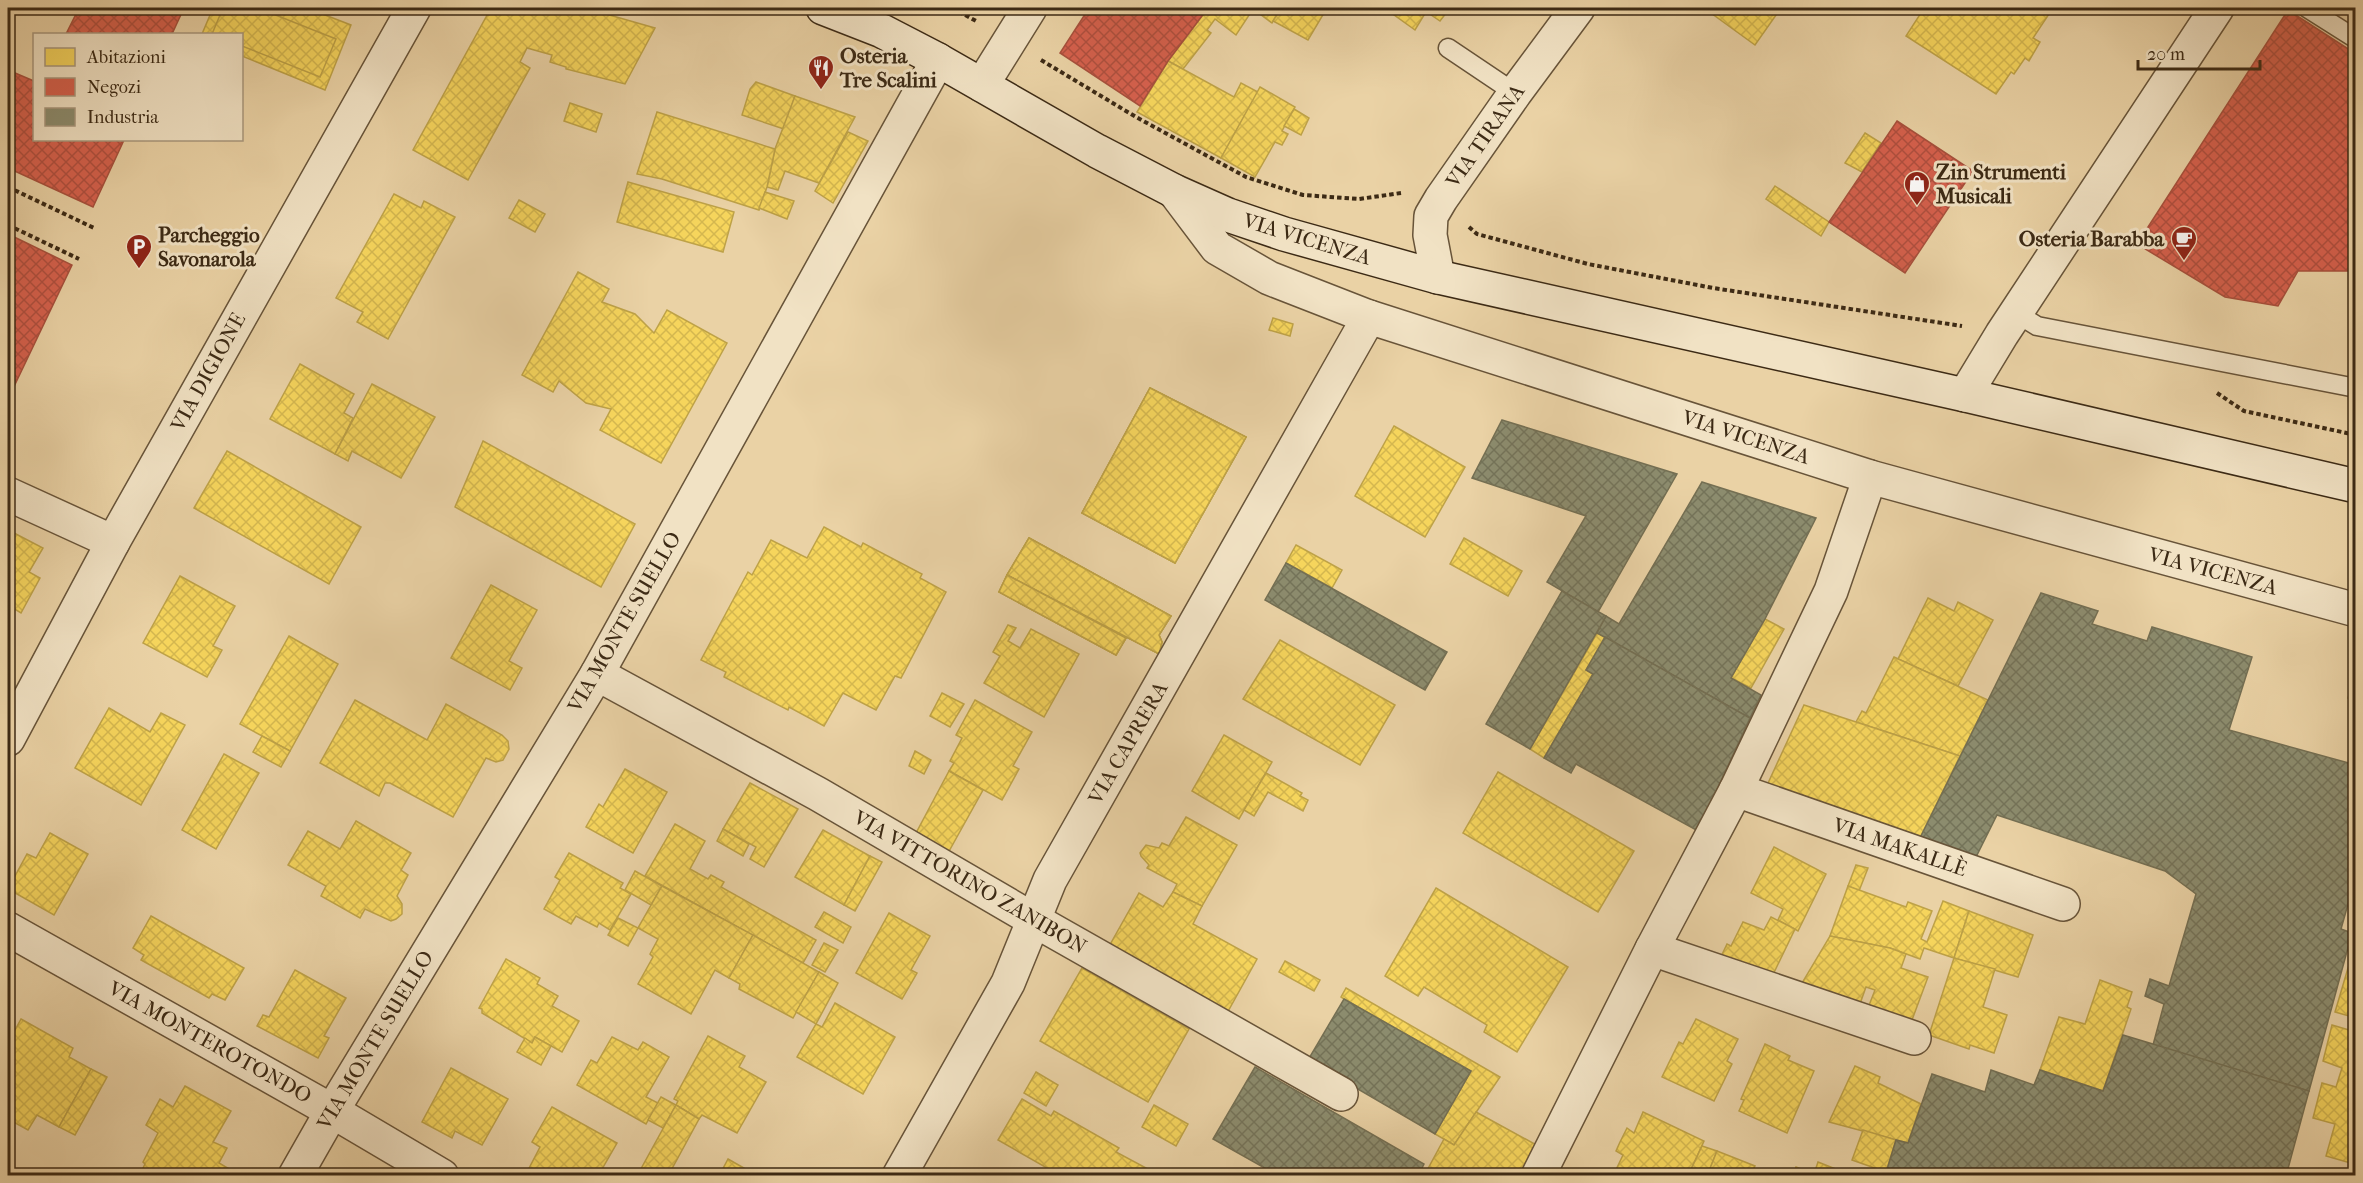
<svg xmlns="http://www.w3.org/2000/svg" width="2363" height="1183" font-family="'IM FELL French Canon',serif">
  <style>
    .homes { fill: url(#homes-cross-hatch); stroke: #bea247; stroke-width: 1.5 }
    .shops { fill: url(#shops-cross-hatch); stroke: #a8503c; stroke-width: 1.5 }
    .industry { fill: url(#industry-cross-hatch); stroke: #746f53; stroke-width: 1.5 }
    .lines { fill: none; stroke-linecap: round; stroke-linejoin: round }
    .lane-casing { stroke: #685439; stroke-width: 21 }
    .street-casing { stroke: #685439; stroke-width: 36 }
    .secondary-casing { stroke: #3c2a15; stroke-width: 36 }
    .path { stroke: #3c2a15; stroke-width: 4; stroke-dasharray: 4.5 3; stroke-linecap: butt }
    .lane { stroke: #f1e2c4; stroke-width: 18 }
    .street { stroke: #f1e2c4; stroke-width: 33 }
    .secondary { stroke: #f1e2c4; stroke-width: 33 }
    .labels { text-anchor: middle; stroke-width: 6; stroke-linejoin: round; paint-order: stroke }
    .poi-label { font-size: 21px; font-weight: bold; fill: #3c2a15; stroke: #f1e2c4; text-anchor: start }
    .street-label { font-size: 21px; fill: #3c2a15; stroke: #f1e2c4 }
  </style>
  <defs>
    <pattern id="homes-cross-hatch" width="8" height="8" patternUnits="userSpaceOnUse" patternTransform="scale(1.5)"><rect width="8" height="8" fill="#f6d55c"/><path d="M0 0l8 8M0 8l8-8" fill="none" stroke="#d4b74f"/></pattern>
    <pattern id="shops-cross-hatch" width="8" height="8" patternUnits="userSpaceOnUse" patternTransform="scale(1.5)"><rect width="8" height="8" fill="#d6604d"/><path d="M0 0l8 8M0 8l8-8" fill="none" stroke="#af4f3f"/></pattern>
    <pattern id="industry-cross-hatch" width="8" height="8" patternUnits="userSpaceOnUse" patternTransform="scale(1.5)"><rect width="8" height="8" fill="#8c8c6e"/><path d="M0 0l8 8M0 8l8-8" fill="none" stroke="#747359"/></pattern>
  </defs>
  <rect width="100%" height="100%" fill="#ead2a5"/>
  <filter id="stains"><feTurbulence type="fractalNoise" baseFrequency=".00333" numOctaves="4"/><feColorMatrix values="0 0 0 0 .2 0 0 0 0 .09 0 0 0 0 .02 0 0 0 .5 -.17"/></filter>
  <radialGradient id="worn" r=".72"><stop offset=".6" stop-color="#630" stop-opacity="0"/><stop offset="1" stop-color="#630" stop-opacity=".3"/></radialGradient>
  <g class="homes">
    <polygon points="213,8 307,8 351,25 325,90 242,56 242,34 202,34"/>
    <polygon points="223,8 258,8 336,39 320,77 242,46 242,34 212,34"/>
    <polygon points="491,8 585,8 655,28 625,84 566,69 566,67 550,62 552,55 527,48 520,62 530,68 468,180 413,150"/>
    <polygon points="1208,8 1281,8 1272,23 1253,9 1236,35 1215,19 1207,30 1211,33 1183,69 1168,61"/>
    <polygon points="1281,8 1327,8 1308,40 1273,21"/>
    <polygon points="1393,8 1421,8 1426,12 1415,30 1390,12"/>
    <polygon points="1421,8 1450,8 1440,21"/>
    <polygon points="1704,8 1781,8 1755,45"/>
    <polygon points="1920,8 2053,8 2033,38 2040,42 2029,61 2025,58 2014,74 2011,72 1996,94 1906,36 1921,13 1918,12"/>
    <polygon points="1168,61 1234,97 1241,83 1258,92 1221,158 1137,112"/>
    <polygon points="756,82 795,96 784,129 742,115 750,89"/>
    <polygon points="1260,87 1295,107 1282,131 1288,134 1282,145 1275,142 1255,177 1221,158"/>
    <polygon points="795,96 855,117 819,183 785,171 778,190 767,187 775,149"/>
    <polygon points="570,103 602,114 596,132 564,121"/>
    <polygon points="1294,109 1309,118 1301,135 1284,126"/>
    <polygon points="657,112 775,149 767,187 759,210 662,179 637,174"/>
    <polygon points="848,132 868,141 833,203 815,191"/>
    <polygon points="1865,133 1881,143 1862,172 1845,163"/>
    <polygon points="628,182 734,212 723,252 617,222"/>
    <polygon points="1775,186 1829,222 1821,236 1766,199"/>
    <polygon points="765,192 794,201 787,219 759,208"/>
    <polygon points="394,194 421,208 424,201 455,217 388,339 357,322 363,312 336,298"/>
    <polygon points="519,200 545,214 535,232 509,218"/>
    <polygon points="578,272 609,289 602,302 635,314 654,333 667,310 727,343 661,463 600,430 611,409 586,403 559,381 553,392 522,375"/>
    <polygon points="1273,318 1293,324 1290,336 1269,330"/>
    <polygon points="300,364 354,394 344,413 353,418 335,454 270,419"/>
    <polygon points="372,384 435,417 401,478 352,451 348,461 335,454"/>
    <polygon points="1150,388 1246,437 1175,563 1082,513"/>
    <polygon points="1150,388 1246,437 1175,563 1082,513"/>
    <polygon points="1150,388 1246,437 1175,563 1082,513"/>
    <polygon points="1394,426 1465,467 1425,537 1355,496"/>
    <polygon points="483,441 635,524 601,587 455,507"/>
    <polygon points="227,451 361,527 329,584 194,508"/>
    <polygon points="824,527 861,547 863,543 922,574 920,578 946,592 901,678 895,676 876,710 843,693 824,726 789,707 788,710 724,677 726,672 701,660 748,572 752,575 771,540 807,558"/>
    <polygon points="14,533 43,548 29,572 40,578 21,613 8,605 8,545"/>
    <polygon points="1029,538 1171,616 1159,635 1162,642 1159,654 1007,575"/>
    <polygon points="1029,538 1171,616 1159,635 1162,642 1159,654 1007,575"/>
    <polygon points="1029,538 1171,616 1159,635 1162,642 1159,654 1007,575"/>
    <polygon points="1464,538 1522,571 1508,596 1450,564"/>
    <polygon points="1296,545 1342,570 1332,588 1286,563"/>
    <polygon points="1007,575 1126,638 1116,655 999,592"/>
    <polygon points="1007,575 1126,638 1116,655 999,592"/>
    <polygon points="1007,575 1126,638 1116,655 999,592"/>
    <polygon points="180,576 235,606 213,646 222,650 207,677 143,643"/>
    <polygon points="491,585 537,610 509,661 522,668 510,690 451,658"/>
    <polygon points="1928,598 1954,611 1958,602 1993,620 1958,686 1898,659"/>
    <polygon points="1765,619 1784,629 1751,688 1731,678"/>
    <polygon points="1008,625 1016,628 1008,641 1020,648 1031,629 1079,654 1044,717 984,683 1000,656 993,652"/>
    <polygon points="1597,633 1605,637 1586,670 1593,674 1544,758 1530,749"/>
    <polygon points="289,636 338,664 290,751 240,724"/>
    <polygon points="1280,640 1395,705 1360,765 1243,699"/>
    <polygon points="1894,657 1988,700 1960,756 1856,722 1862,711 1866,713"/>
    <polygon points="2353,679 2356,679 2356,701 2348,698"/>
    <polygon points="942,693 964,704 950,727 930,716"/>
    <polygon points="355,700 427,740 446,704 502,735 508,741 509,749 503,760 496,762 486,758 453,817 390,783 385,783 379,796 320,763"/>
    <polygon points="975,700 1032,732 1013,766 1019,769 1002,800 949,771 954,763 950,761 962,738 956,735"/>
    <polygon points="1804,705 1960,756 1916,846 1763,794"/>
    <polygon points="109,708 150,732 161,713 185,725 141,805 75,768"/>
    <polygon points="1224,735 1272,762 1239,819 1192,791"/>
    <polygon points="262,736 290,751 281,767 253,752"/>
    <polygon points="915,751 931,760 924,774 909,766"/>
    <polygon points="224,754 259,773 216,849 182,830"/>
    <polygon points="625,769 667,792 633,853 586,827 599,804 603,807"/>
    <polygon points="949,771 983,790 948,853 915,835"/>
    <polygon points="1498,772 1634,851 1598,912 1463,833"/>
    <polygon points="1266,773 1302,793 1300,796 1308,800 1303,811 1268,792 1254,816 1244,810"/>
    <polygon points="750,783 798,809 764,867 750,859 756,847 723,829"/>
    <polygon points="1186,817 1237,845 1202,906 1173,892 1177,884 1147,868 1149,865 1141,856 1140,853 1146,845 1159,848 1162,843 1169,846"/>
    <polygon points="356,821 411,853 401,870 408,875 397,896 402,904 402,914 396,919 391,921 365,909 360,918 321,896 326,886 288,865 308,831 340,849"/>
    <polygon points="675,824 705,841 690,869 708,879 711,875 724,882 721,887 816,940 803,963 645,876"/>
    <polygon points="723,829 749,844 743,856 717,841"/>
    <polygon points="823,830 870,856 844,905 795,877"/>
    <polygon points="50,833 88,854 54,915 8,889 27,854 36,858"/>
    <polygon points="1774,847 1826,874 1798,931 1778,920 1783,909 1751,893"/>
    <polygon points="569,853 623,883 620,888 631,894 610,930 599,923 597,927 576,916 571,924 544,909 560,880 555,877"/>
    <polygon points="870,856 882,862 855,911 844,905"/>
    <polygon points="1856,865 1868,868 1859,891 1848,886"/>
    <polygon points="635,871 662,886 651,905 625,890"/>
    <polygon points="662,886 753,935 729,978 715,970 691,1014 638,984 653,957 650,954 658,939 638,928"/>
    <polygon points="1848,886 1906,907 1908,902 1932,911 1921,939 1927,942 1943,901 1969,911 1954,958 1924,948 1920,959 1890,948 1830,936"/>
    <polygon points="1436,888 1568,967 1517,1052 1484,1032 1487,1025 1424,987 1418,996 1385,976"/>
    <polygon points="1173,892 1202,906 1193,924 1257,959 1226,1015 1107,950 1139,893 1163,907"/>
    <polygon points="1969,911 2033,935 2018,977 1954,958"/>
    <polygon points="824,912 851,927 843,943 815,927"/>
    <polygon points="889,913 930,936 911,970 917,973 902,999 856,973"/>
    <polygon points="151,916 244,968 225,1000 212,994 209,998 141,960 144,955 133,948"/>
    <polygon points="1771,917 1795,929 1768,985 1719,961 1727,944 1731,946 1743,922 1764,930"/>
    <polygon points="618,918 638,928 628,946 608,935"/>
    <polygon points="753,935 819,972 793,1018 739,989 740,984 729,978"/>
    <polygon points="1830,936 1890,948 1906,954 1901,968 1928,977 1909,1028 1866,1013 1875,990 1866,987 1856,1015 1796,993"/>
    <polygon points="2356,941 2356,1018 2335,1012"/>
    <polygon points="824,943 838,950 825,972 812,965"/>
    <polygon points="1954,958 1995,969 1983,1007 2007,1015 1994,1053 1970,1045 1969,1049 1929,1035"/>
    <polygon points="506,959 540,978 537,984 558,996 552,1006 579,1021 562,1052 535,1037 532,1043 482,1013 482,1009 479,1008"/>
    <polygon points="1285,961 1320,980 1314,991 1279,972"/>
    <polygon points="1082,968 1189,1029 1148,1102 1040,1041"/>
    <polygon points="295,970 346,998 324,1036 329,1038 318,1058 257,1026 263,1015 269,1017"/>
    <polygon points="819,972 838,983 816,1024 796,1012"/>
    <polygon points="2100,980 2132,992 2127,1007 2131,1009 2103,1091 2040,1070 2059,1017 2085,1024"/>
    <polygon points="1346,988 1500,1077 1454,1145 1435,1134 1471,1071 1344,999 1341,997"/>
    <polygon points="835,1003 895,1037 863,1094 797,1057 816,1024 822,1027"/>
    <polygon points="2352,1017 2356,1018 2354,1164 2326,1156 2335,1124 2313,1118 2322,1083 2336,1087 2342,1068 2323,1061 2332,1025 2349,1030"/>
    <polygon points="21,1019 73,1048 69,1057 91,1069 59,1127 37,1115 28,1130 8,1119 8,1043"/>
    <polygon points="1696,1019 1738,1039 1727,1061 1732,1064 1714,1101 1662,1077 1679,1042 1683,1044"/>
    <polygon points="708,1036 745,1056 739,1067 766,1082 737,1133 702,1115 699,1119 676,1105 678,1101 674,1099"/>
    <polygon points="535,1037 551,1046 541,1065 517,1052 525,1038 532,1043"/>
    <polygon points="612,1037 638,1050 643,1042 669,1057 646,1097 658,1103 646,1124 577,1085 591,1060 597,1063"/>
    <polygon points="1765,1044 1790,1056 1788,1060 1814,1071 1787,1133 1739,1111 1744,1100 1741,1099"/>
    <polygon points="1855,1066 1880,1077 1878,1083 1921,1104 1908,1143 1829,1122"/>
    <polygon points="451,1068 508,1099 482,1145 455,1131 452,1138 422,1122"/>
    <polygon points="91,1069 107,1077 75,1135 59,1127"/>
    <polygon points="1036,1072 1058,1085 1046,1106 1024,1093"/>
    <polygon points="185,1086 231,1111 213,1142 227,1148 219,1163 231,1170 228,1176 139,1176 145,1164 143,1162 158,1133 146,1125 160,1099 173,1107"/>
    <polygon points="661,1097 676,1105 663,1128 648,1120"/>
    <polygon points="1022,1099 1051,1116 1054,1111 1119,1148 1116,1152 1148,1169 1144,1176 1061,1176 998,1140"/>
    <polygon points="676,1105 699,1119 668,1176 637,1176"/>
    <polygon points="1154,1105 1188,1124 1176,1146 1142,1127"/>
    <polygon points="552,1107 617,1143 598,1176 525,1176 540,1147 532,1142"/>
    <polygon points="1476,1112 1542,1148 1526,1176 1424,1176 1444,1139 1454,1145"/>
    <polygon points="1643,1112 1704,1141 1688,1176 1669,1168 1665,1176 1613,1176 1623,1155 1616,1151 1620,1142 1627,1128 1634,1133"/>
    <polygon points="1863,1130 1896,1140 1886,1172 1852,1160"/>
    <polygon points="1702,1146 1717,1151 1707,1176 1688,1176"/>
    <polygon points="1717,1151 1755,1166 1753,1170 1766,1176 1707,1176"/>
    <polygon points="728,1159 758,1176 719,1176"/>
    <polygon points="1818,1162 1843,1172 1841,1176 1793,1176 1796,1167 1814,1174"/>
  </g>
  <g class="shops">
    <polygon points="79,8 184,8 172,34 66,34"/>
    <polygon points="1089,8 1208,8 1168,61 1140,106 1060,53"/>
    <polygon points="2288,10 2356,54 2356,271 2298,271 2278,306 2225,297 2137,244"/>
    <polygon points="8,70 34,81 34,140 124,140 93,207 8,168"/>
    <polygon points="1897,121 1973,171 1905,273 1829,222"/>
    <polygon points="8,234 72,265 9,397 8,396"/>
  </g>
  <g class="industry">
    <polygon points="1502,420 1677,474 1598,612 1547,582 1586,516 1472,478"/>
    <polygon points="1702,482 1816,518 1765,619 1731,678 1761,695 1750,718 1597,633 1606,616 1619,624"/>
    <polygon points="1286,563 1447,652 1425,690 1265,600"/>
    <polygon points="1562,591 1606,616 1530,749 1486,724"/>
    <polygon points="2041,593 2098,611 2092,624 2147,641 2152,627 2252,657 2229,730 2356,765 2356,876 2341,929 2352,933 2309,1091 2153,1045 2164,1004 2145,996 2150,979 2169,986 2196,894 2165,871 1997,815 1972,865 1916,846"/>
    <polygon points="1605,637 1750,718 1698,831 1576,764 1571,773 1544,758 1593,674 1586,670"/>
    <polygon points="1344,999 1471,1071 1435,1134 1308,1060"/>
    <polygon points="2123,1035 2309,1091 2286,1176 1885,1176 1896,1140 1908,1143 1932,1074 1985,1092 1991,1070 2034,1085 2040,1070 2103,1091"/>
    <polygon points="1255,1067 1424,1164 1418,1176 1279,1176 1213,1139"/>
  </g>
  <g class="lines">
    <defs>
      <g id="lane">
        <polyline points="2307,8 2356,39"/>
        <polyline points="1448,48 1515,93"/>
        <polyline points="2016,313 2037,326 2356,388"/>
      </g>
      <g id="street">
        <polyline points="982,85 1030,8"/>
        <polyline points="1174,191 1217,248 1269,278 1369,317 1870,477 2356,610"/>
        <polyline points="1438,277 1430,235 1431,216 1441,199 1515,93 1578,8"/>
        <polyline points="1965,395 2002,334 2217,8"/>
        <polyline points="8,494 113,542"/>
        <polyline points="597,674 818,794 1034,920 1341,1094"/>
        <polyline points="8,739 113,542 414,8"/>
        <polyline points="1736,790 2063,904"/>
        <polyline points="8,929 332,1111 442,1176"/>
        <polyline points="1652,949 1914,1038"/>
        <polyline points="295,1176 332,1111 597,674 938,60"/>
        <polyline points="899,1176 1008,983 1050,880 1369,317"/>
        <polyline points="1538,1176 1652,949 1736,790 1831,591 1870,477"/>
      </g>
      <polyline id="secondary" points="823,8 882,31 938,60 1097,151 1174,191 1228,215 1284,234 1438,277 1965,395 2356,486"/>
    </defs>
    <use href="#lane" class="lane-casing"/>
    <use href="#street" class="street-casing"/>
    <use href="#secondary" class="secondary-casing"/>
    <g class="path">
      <polyline points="952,8 978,22"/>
      <polyline points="8,12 10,8"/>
      <polyline points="1041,60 1136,117 1246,177 1303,195 1359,199 1401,193"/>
      <polyline points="8,187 94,228"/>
      <polyline points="8,225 79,259"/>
      <polyline points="1469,227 1477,234 1588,264 1713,288 1962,326"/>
      <polyline points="2217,393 2244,411 2356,435"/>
    </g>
    <use href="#lane" class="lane"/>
    <use href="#street" class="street"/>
    <use href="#secondary" class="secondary"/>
  </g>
  <defs>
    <symbol id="restaurant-pin" viewBox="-11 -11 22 30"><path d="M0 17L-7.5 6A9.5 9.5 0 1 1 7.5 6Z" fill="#8f2418" stroke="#f1e2c4"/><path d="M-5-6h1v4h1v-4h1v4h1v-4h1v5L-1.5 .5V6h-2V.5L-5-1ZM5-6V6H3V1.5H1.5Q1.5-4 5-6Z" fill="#fff"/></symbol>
    <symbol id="shop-pin" viewBox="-11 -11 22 30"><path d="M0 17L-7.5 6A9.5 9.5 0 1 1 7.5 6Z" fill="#8f2418" stroke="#f1e2c4"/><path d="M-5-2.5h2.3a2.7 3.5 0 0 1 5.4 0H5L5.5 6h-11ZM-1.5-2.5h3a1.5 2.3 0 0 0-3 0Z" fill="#fff"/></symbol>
    <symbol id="cafe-pin" viewBox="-11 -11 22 30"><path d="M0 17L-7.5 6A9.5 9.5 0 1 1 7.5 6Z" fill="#8f2418" stroke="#f1e2c4"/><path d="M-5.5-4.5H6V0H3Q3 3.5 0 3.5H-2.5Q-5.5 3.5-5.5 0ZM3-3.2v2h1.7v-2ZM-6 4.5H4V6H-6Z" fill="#fff"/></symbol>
    <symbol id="parking-pin" viewBox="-11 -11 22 30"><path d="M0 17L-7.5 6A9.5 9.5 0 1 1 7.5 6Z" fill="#8f2418" stroke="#f1e2c4"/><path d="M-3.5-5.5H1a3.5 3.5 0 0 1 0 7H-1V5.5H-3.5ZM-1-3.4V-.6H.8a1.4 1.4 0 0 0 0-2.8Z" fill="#fff"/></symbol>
  </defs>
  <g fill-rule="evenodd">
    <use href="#restaurant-pin" x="806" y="53" width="30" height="40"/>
    <use href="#shop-pin" x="1902" y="169" width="30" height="40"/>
    <use href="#cafe-pin" x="2169" y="224" width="30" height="40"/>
    <use href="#parking-pin" x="124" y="232" width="30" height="40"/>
  </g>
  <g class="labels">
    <g class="poi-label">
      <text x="840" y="63">Osteria<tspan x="840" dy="24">Tre Scalini</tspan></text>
      <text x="1936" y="179">Zin Strumenti<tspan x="1936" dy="24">Musicali</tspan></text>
      <text x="158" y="242">Parcheggio<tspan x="158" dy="24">Savonarola</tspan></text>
      <text x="2164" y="246" text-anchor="end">Osteria Barabba</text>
    </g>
    <g class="street-label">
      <text transform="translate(1485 136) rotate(-55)" y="7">VIA TIRANA</text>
      <text transform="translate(1307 239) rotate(17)" y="7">VIA VICENZA</text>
      <text transform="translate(208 372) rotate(-61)" y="7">VIA DIGIONE</text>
      <text transform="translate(1746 437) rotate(18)" y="7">VIA VICENZA</text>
      <text transform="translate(2213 571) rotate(15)" y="7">VIA VICENZA</text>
      <text transform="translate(624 622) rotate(-60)" y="7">VIA MONTE SUELLO</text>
      <text transform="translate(1128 743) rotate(-60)" y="7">VIA CAPRERA</text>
      <text transform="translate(1900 847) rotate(19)" y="7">VIA MAKALLÈ</text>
      <text transform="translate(970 882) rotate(30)" y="7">VIA VITTORINO ZANIBON</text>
      <text transform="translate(375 1040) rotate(-59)" y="7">VIA MONTE SUELLO</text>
      <text transform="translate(210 1042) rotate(29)" y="7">VIA MONTEROTONDO</text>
    </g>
  </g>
  <rect width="2363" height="1183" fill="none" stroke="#ead2a5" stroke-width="30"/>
  <rect x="9" y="9" width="2345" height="1165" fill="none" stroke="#3c2a15" stroke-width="3"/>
  <rect x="15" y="15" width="2333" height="1153" fill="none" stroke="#3c2a15" stroke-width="1.5"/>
  <rect x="33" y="33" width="210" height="108" fill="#f1e2c4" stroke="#a9987e" stroke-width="1.5"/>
  <rect x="45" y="48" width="30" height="18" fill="#f6d55c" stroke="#a9987e" stroke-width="1.5"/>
  <text x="87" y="63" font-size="18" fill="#3c2a15">Abitazioni</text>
  <rect x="45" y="78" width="30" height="18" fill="#d6604d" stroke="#a9987e" stroke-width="1.5"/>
  <text x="87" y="93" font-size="18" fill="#3c2a15">Negozi</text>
  <rect x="45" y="108" width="30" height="18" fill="#8c8c6e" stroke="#a9987e" stroke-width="1.5"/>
  <text x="87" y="123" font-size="18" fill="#3c2a15">Industria</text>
  <path d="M2138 60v9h122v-9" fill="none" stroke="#3c2a15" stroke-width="3"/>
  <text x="2147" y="60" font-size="18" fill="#3c2a15" stroke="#f1e2c4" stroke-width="4.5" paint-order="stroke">20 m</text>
  <rect width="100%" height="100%" filter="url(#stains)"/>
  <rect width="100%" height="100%" fill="url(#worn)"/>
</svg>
